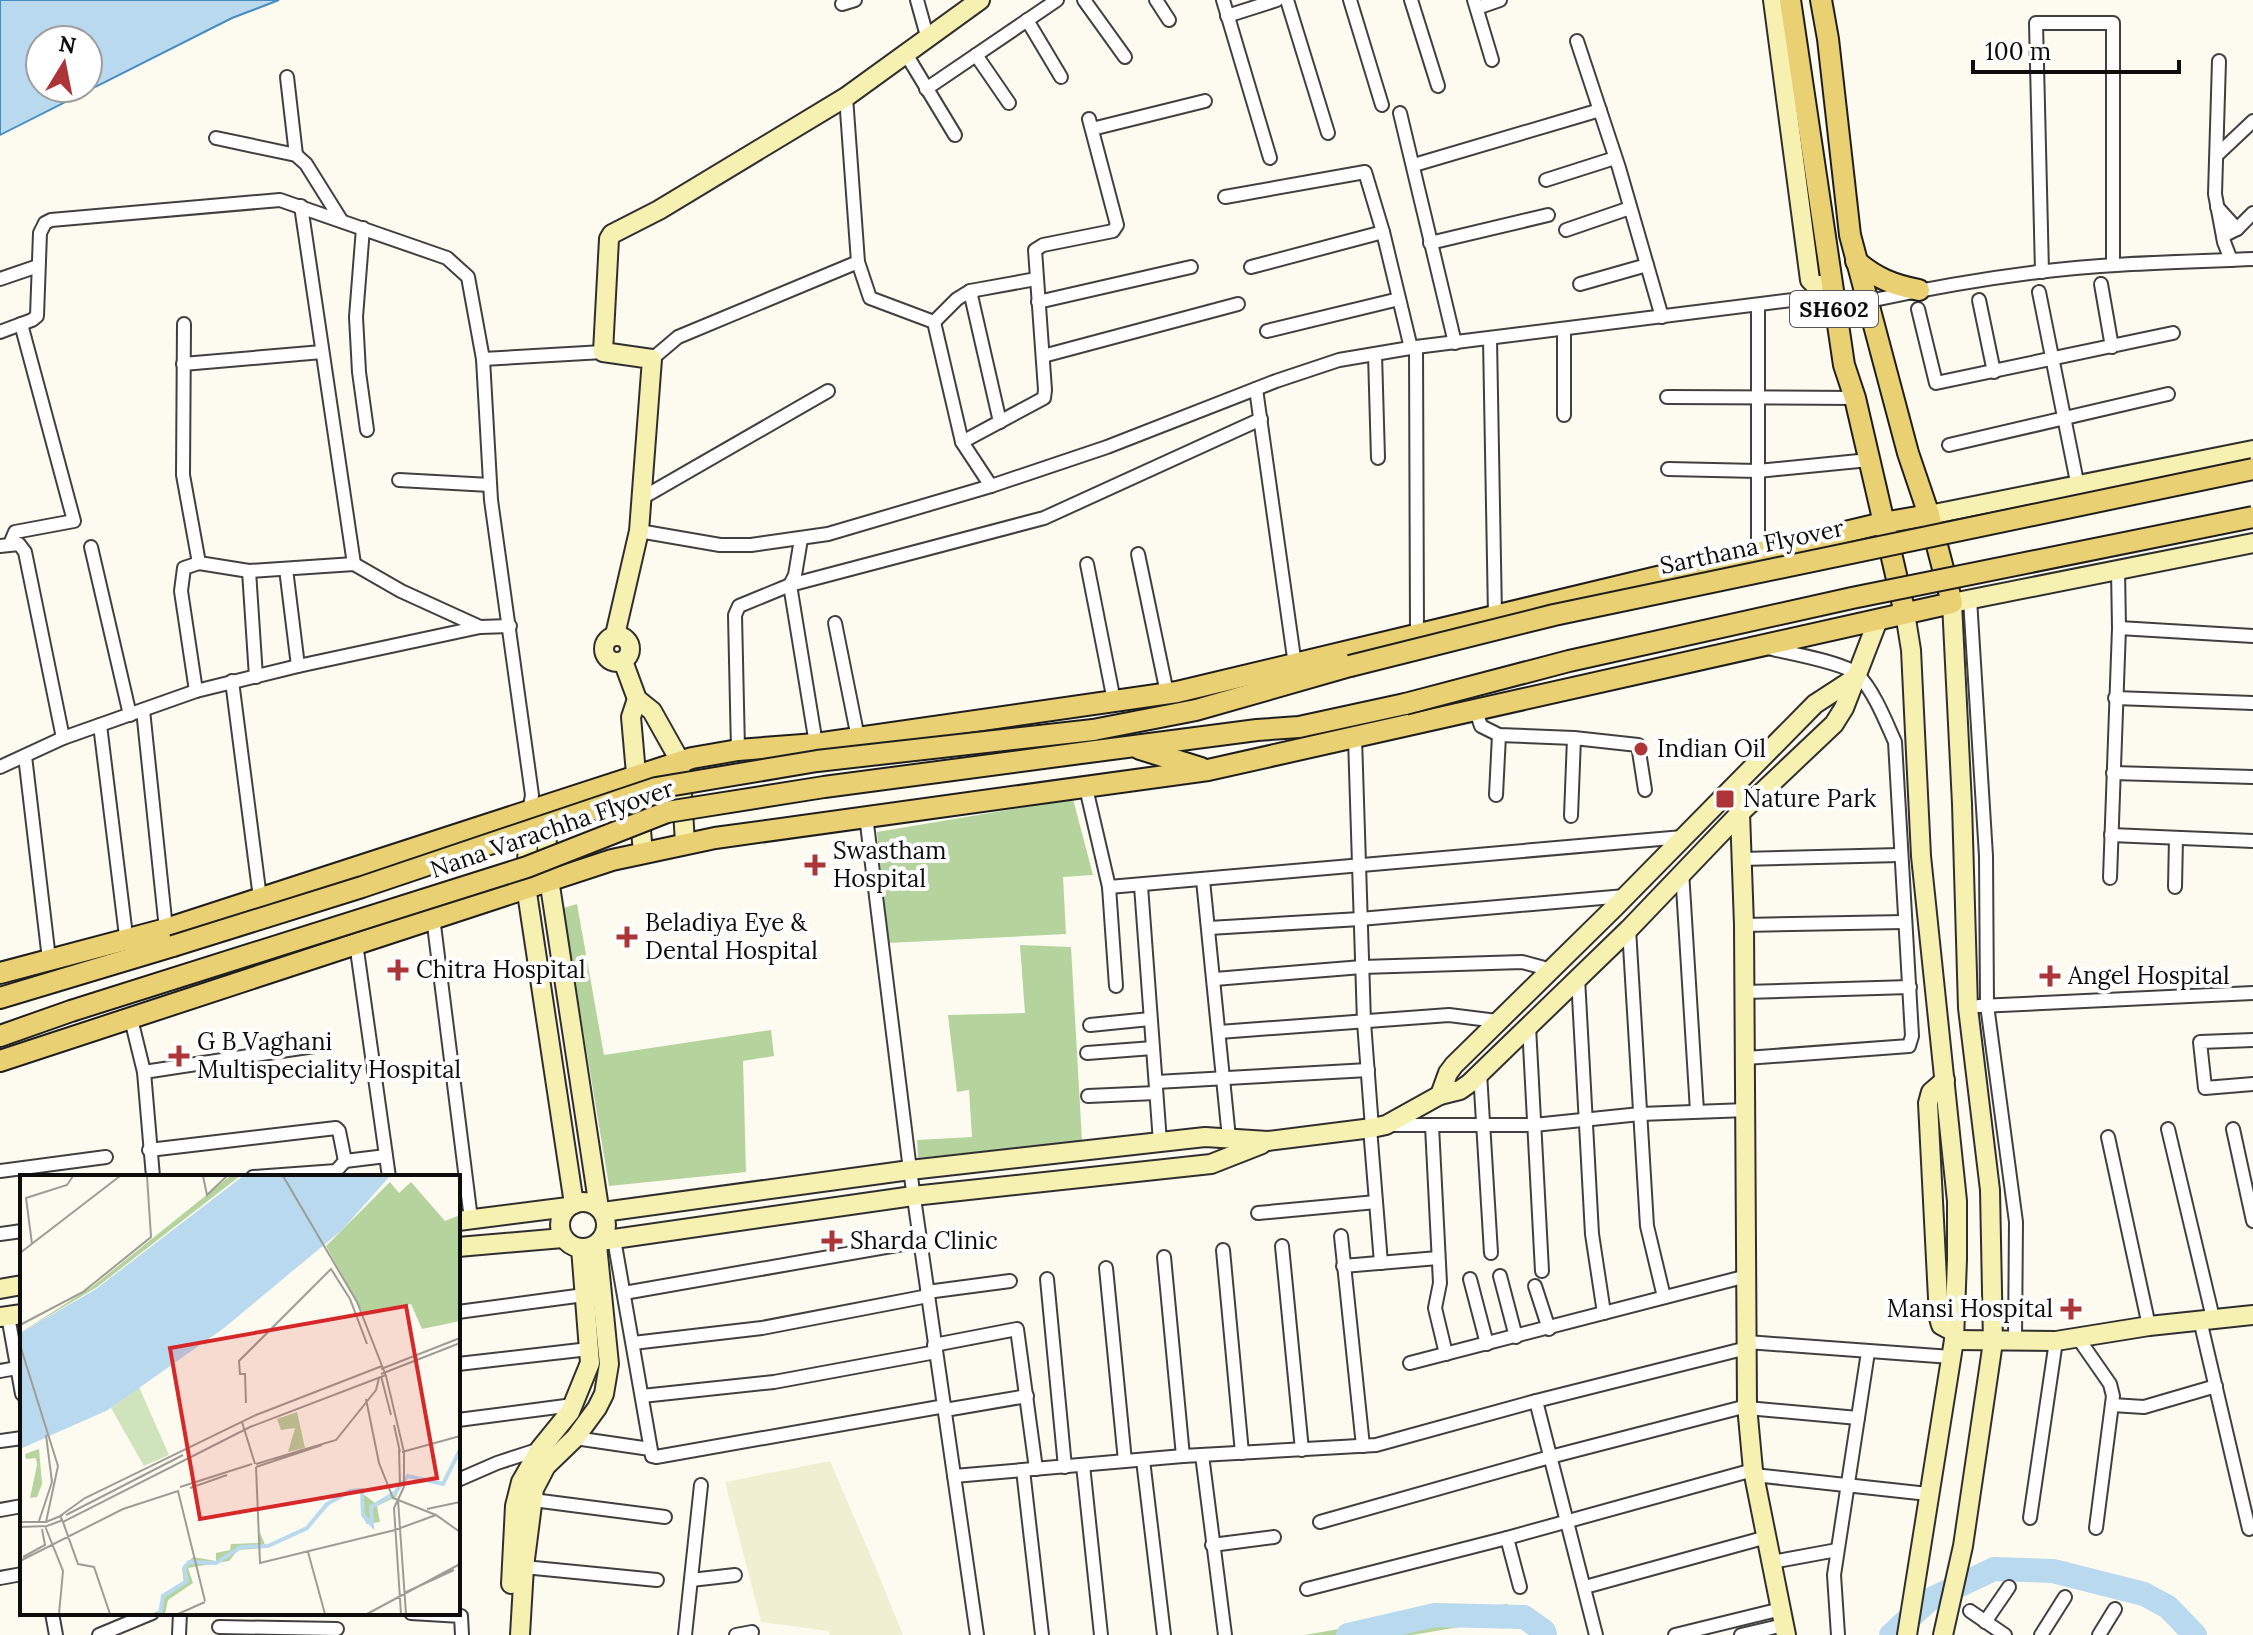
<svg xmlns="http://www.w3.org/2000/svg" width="2253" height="1635" font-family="Lora,serif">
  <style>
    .farmland { fill: #f1efd2 }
    .forest { fill: #b4d39d }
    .water { fill: #b9d9ef; stroke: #488bbe; stroke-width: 2; fill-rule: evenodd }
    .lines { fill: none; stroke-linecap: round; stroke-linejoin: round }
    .river { stroke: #b9d9ef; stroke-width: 24 }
    .street-casing { stroke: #404040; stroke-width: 16 }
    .secondary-casing { stroke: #2f2f2f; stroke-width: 22 }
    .primary-casing { stroke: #1e1e1e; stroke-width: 24 }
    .street { stroke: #fff; stroke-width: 12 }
    .secondary { stroke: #f6f0b1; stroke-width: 18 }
    .primary { stroke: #e9d073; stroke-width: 20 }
    .primary-bridge-casing { stroke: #1e1e1e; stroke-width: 24; stroke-linecap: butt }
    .primary-bridge { stroke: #e9d073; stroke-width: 20 }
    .poi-dot { fill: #ad3537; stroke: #fff; stroke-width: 3 }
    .labels { text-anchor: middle; stroke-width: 8; stroke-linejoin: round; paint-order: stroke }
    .shield { fill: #fff; stroke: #565656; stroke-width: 2 }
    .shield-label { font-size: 22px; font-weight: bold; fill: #0d0d0d }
    .street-label { font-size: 24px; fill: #0d0d0d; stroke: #fff }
    .poi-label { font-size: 24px; fill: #0d0d0d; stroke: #fff; text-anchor: start }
    .inset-river { fill: none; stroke: #b9d9ef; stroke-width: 4 }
    .inset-road { fill: none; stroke: #9d9c95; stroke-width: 2 }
    .view { fill: #d62828; fill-opacity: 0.15; stroke: #d62828; stroke-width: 4 }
    .inset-edge { fill: none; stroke: #0d0d0d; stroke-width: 4 }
  </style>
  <rect width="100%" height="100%" fill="#fdfbef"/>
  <polygon class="farmland" points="830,1461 875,1566 903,1635 830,1635 828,1631 761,1622 725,1482"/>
  <g class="forest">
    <polygon points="1073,799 1093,875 1063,877 1066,934 888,943 877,832"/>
    <polygon points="577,904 604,1055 771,1030 774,1056 743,1061 746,1172 609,1186 563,908"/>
    <polygon points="1020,945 1071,947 1082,1141 918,1158 917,1140 972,1137 969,1090 957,1092 948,1015 1025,1013"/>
    <polygon points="1509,1604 1489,1622 1412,1635 1305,1635 1447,1610"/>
  </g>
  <path class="water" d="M0,0H279L232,18L0,135ZM40,40H88V88H40Z"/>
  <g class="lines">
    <g class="river">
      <polyline points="1348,1635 1435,1615 1524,1617 1544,1631 1545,1635"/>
      <polyline points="1891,1635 1929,1600 1994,1569 2053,1571 2144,1594 2168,1607 2195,1635"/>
    </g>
    <defs>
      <g id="street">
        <polyline points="917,0 927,36"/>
        <polyline points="1084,0 1125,57"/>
        <polyline points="1156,0 1169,20"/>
        <polyline points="1223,0 1270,158"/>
        <polyline points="1287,0 1328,133"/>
        <polyline points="1350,0 1382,105"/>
        <polyline points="1411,0 1438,86"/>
        <polyline points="1474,0 1492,60"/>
        <polyline points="842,4 855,0"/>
        <polyline points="1477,8 1500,0"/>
        <polyline points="1227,16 1277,0"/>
        <polyline points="1027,20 1061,77"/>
        <polyline points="1577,41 1619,168 1662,317"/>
        <polyline points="906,54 955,135"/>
        <polyline points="976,55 1009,103"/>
        <polyline points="2219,61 2215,194 2224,242 2231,260"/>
        <polyline points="287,77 296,155"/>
        <polyline points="926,89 1057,0"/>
        <polyline points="846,97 858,262 870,298 934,322 962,442 991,486"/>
        <polyline points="1400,113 1455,343"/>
        <polyline points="1092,129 1205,101"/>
        <polyline points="216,138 296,155 306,164 341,220"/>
        <polyline points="2217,155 2253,121"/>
        <polyline points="1414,165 1600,110"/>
        <polyline points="1546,180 1615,158"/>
        <polyline points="1225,197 1365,172 1383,232 1411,348"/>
        <polyline points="301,206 354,564"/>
        <polyline points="2217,207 2237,229 2223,236"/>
        <polyline points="363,228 356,317 359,372 367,430"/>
        <polyline points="2237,229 2253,213"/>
        <polyline points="1566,230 1630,208"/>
        <polyline points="1430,243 1548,215"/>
        <polyline points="1251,267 1383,232"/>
        <polyline points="2042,272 2036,23 2113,23 2113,265"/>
        <polyline points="0,279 38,266"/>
        <polyline points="1580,284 1647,265"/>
        <polyline points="2101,284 2112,347"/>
        <polyline points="970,291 1000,422"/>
        <polyline points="2039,292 2078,487"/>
        <polyline points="1979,300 1994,372"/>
        <path d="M1869,301C1925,289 1981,279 2038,272C2109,263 2181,262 2253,259"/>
        <polyline points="1038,302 1191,267"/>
        <polyline points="1918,309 1936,383 2173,333"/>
        <polyline points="934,322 957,299 970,291 1036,279"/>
        <polyline points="184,324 183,475 199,563 249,571 354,564 401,591 480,627"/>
        <polyline points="1267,331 1399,299"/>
        <polyline points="0,332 32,320 37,316 40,233 45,223 51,220 280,200 447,258 468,277 483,359 491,500 532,795 529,812"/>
        <polyline points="1490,339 1495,616"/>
        <polyline points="1416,347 1417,635"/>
        <polyline points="1375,354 1378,458"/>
        <polyline points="1043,356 1238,304"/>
        <polyline points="483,359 603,352"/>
        <polyline points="652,359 678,337 858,262"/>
        <polyline points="183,364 322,352"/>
        <polyline points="1256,389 1295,665"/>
        <polyline points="1667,397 1855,398"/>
        <polyline points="1564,415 1564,329"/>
        <polyline points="962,442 1044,398 1045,390 1035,250 1043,245 1113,231 1117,225 1089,119"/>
        <polyline points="1949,445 2168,394"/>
        <polyline points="1668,469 1758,471 1869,460"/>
        <polyline points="399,480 490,485"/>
        <polyline points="642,498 828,391"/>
        <polyline points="639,531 720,545 751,545 828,534 991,486 1107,447 1276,381 1339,360 1416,347 1832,295"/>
        <polyline points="801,539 795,575 790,585 816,744"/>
        <polyline points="10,544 15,532 74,521 21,324"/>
        <polyline points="0,546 19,544 25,552 63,738"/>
        <polyline points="91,547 130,715"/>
        <polyline points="1138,554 1167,693"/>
        <polyline points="1758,555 1758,305"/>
        <polyline points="1087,564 1114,701"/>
        <polyline points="286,569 298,666"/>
        <polyline points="249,571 256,677"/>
        <polyline points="1970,599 1986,856 1987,1005 2016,1222 2015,1341"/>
        <polyline points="835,623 858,738"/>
        <polyline points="2119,628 2253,636"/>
        <polyline points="232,681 260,898"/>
        <polyline points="196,691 181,591 184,568 199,563"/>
        <polyline points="2115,698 2253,703"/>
        <polyline points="143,710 166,929"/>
        <polyline points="1476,711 1481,726 1499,735 1574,738 1638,745 1645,790"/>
        <polyline points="100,725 127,944"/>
        <polyline points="1355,738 1364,1022 1372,1128"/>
        <polyline points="738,750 735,615 739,606 790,585 1044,518 1261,419"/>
        <polyline points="25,756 49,959"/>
        <polyline points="0,767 63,738 196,691 298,666 480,627 510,626"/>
        <polyline points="2113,773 2253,777"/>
        <polyline points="1086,788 1109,887 1116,986"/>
        <polyline points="1496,795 1499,735"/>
        <polyline points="866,816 910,1170 977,1635"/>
        <polyline points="1571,816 1574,738"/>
        <polyline points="2111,835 2253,841"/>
        <polyline points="1742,859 1900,855"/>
        <polyline points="1682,871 1697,1111"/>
        <polyline points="2110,878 2119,628 2118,570"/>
        <polyline points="1203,880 1229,1138"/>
        <polyline points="1141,886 1160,1142"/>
        <polyline points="1109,887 1683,837"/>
        <polyline points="2175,887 2176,838"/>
        <polyline points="433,917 471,1219"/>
        <polyline points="1744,925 1905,922"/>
        <polyline points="1209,928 1360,919 1625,896"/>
        <polyline points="1629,929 1647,1226 1664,1297"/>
        <polyline points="356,943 389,1177"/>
        <polyline points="1578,978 1592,1234 1604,1313"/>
        <polyline points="1215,979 1362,967 1522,962 1552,970"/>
        <polyline points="1745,992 1910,987"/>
        <polyline points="1979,1006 2253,993"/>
        <polyline points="131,1019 144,1072 153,1177"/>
        <polyline points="1090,1025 1150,1019"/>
        <polyline points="1529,1026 1542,1271"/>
        <polyline points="1219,1032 1449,1015 1497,1021"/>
        <polyline points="2253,1040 2200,1042 2205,1088 2253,1084"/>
        <polyline points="1087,1053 1153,1048"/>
        <path d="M1746,1058L1909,1046L1912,1036L1895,742C1886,722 1874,691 1858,675C1846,663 1786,652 1767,648"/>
        <polyline points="144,1072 321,1045"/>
        <polyline points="1480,1073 1491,1253"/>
        <polyline points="1156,1082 1368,1070"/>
        <polyline points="1088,1096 1156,1093"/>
        <polyline points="1390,1125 1534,1125 1640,1114 1747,1110"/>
        <polyline points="1432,1126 1440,1283 1435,1308 1446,1354"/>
        <polyline points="1370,1128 1381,1263"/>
        <polyline points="2168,1129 2213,1318"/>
        <polyline points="2233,1129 2253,1221"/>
        <polyline points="2108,1137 2149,1326"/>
        <polyline points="149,1150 336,1128 339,1131 345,1161 386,1156"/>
        <polyline points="0,1171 106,1157"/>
        <polyline points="253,1177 336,1171 345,1161"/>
        <polyline points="1258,1213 1376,1202"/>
        <polyline points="0,1234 22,1231"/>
        <polyline points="1341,1236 1363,1446"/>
        <polyline points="614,1239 652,1456 656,1457 945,1406"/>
        <polyline points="1282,1246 1302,1450"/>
        <polyline points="1223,1250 1242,1453"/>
        <polyline points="1164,1257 1183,1456"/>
        <polyline points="1343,1266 1438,1258"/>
        <polyline points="1106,1268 1125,1461"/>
        <polyline points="1500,1276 1516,1337"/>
        <polyline points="1047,1279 1065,1467"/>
        <polyline points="1470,1279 1487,1344"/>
        <polyline points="1535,1286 1549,1329"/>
        <polyline points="927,1292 1010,1281"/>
        <polyline points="624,1293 920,1241"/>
        <polyline points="458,1312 584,1295"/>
        <polyline points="8,1316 22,1394"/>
        <polyline points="2200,1320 2249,1529"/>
        <polyline points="2078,1338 2110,1384 2113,1396 2096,1528"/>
        <polyline points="1747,1342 1951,1357"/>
        <polyline points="633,1343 762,1328 928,1296"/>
        <polyline points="934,1345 1017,1329 1036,1469"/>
        <polyline points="1410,1363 1747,1276"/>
        <polyline points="458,1364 589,1349"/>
        <polyline points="0,1371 22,1367"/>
        <polyline points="642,1396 774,1382 936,1352"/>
        <polyline points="1536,1401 1596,1635"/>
        <polyline points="2112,1405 2144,1407 2216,1386"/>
        <polyline points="1747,1408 1858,1418"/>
        <polyline points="945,1410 1027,1396"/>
        <polyline points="458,1420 573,1405"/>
        <polyline points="575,1438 650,1449"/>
        <polyline points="0,1441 22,1438"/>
        <polyline points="1202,1455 1225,1635"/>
        <polyline points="1143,1460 1164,1635"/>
        <polyline points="1083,1465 1101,1635"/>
        <polyline points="1023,1470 1042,1635"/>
        <polyline points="1754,1475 1928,1494"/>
        <polyline points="954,1476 1183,1456 1376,1445 1536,1401 1747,1348"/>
        <polyline points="458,1480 497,1463 540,1449"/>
        <polyline points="533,1500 665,1517"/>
        <polyline points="0,1510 22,1506"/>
        <polyline points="2030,1518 2056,1341"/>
        <polyline points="1320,1522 1550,1457 1747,1406"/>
        <polyline points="1507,1538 1520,1587"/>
        <polyline points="1212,1545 1274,1537"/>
        <polyline points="1772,1562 1837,1550"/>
        <polyline points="524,1567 657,1580"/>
        <polyline points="0,1578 22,1574"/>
        <polyline points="691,1580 735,1575"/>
        <polyline points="1585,1587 1767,1537"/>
        <polyline points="1307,1589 1507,1538 1753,1470"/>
        <polyline points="1970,1611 2005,1635"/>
        <polyline points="52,1613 56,1635"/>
        <polyline points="411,1613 461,1616 462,1635"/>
        <polyline points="1985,1622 2009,1587"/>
        <polyline points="219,1627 337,1629"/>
        <polyline points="99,1635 152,1613"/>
        <polyline points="179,1635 180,1613"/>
        <polyline points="685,1635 701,1485"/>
        <polyline points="736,1635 752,1632"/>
        <polyline points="1675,1635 1781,1609"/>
        <polyline points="1741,1635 1784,1625"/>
        <polyline points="1838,1635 1834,1575 1868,1352"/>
        <polyline points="2041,1635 2065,1597"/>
        <polyline points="2099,1635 2115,1609"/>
      </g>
      <g id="secondary">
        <polyline points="1773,0 1810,280 1815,285 1831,285"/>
        <polyline points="1929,515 2253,450"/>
        <polyline points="1905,613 1911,650 1921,856 1957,1201 1957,1259 1954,1340 1907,1635"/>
        <polyline points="615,635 639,531 652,359 603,352 609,239 612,234 659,210 846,97 980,0"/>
        <circle cx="617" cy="649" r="13"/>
        <polyline points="623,661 637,699 652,711 680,761 685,843"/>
        <polyline points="637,699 631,717 643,853"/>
        <polyline points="1732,789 1740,813 1744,925 1747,1406 1753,1470 1786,1635"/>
        <polyline points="545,814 549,879 599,1208"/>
        <polyline points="529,818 526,886 574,1204"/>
        <polyline points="1945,1080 1931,1092 1928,1103 1939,1318 1941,1325 1954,1332"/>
        <polyline points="1440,1095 1448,1073 1454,1065 1614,908 1815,704 1855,678"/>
        <circle cx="583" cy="1225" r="23"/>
        <polyline points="603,1212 910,1170 1205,1137 1268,1141 1372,1128 1386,1125 1440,1095 1460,1090 1470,1083 1629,929 1740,813 1834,724 1844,708 1878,620"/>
        <polyline points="458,1221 568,1207"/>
        <polyline points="600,1241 913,1196 1211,1164 1262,1144"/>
        <polyline points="458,1247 563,1238"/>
        <polyline points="0,1289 22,1285"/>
        <polyline points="0,1317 22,1314"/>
        <polyline points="1954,1340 2056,1341 2149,1326 2253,1315"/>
        <polyline points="511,1584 515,1506 521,1482 540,1449 570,1412 590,1363 581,1248"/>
        <polyline points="520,1635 524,1567 534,1489 546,1466 575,1438 597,1408 604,1394 609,1364 597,1245"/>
        <polyline points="1943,1635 1963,1546 1993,1342 1990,1190 1968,1008 1962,804 1952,603 2253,543"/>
      </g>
      <g id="primary">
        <polyline points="1790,0 1844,365 1855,398 1903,605"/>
        <path d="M1856,261C1876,278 1893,285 1919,290"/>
        <polyline points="1093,730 1196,710 1350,666"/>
        <polyline points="1140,749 1201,768"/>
        <polyline points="1096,751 1257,730 1299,727 1405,704"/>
        <polyline points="0,973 166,929 692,758 738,750 816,744 1177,692 1883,523 1929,515"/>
        <polyline points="0,998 173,946"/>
        <polyline points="0,1036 71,1011"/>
        <polyline points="0,1061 612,860 715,838 1208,770 1952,603 1929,515 1908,453 1850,235 1828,39 1821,0"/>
      </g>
    </defs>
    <use href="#street" class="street-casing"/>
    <use href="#secondary" class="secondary-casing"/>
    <use href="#primary" class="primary-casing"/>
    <use href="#street" class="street"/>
    <use href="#secondary" class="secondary"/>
    <use href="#primary" class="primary"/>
    <defs>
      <g id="primary-bridge">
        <polyline points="1350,666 1554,615 2253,469"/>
        <polyline points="1405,704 1569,661 1852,598 2253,517"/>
        <polyline points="173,946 362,887 656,788 817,761 1093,730"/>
        <polyline points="71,1011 527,867 667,812 824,787 1096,751"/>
      </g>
    </defs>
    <use href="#primary-bridge" class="primary-bridge-casing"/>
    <use href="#primary-bridge" class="primary-bridge"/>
  </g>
  <g class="poi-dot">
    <circle cx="1641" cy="749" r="8"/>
    <rect x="1715" y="789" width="20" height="20" rx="4"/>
    <path d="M811 853h8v8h8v8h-8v8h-8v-8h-8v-8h8z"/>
    <path d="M623 925h8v8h8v8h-8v8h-8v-8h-8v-8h8z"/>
    <path d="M394 958h8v8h8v8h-8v8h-8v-8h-8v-8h8z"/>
    <path d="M2046 964h8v8h8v8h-8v8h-8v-8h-8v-8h8z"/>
    <path d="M175 1044h8v8h8v8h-8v8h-8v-8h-8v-8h8z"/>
    <path d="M828 1229h8v8h8v8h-8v8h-8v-8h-8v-8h8z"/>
    <path d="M2067 1297h8v8h8v8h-8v8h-8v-8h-8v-8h8z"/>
  </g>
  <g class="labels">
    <rect class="shield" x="1790" y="291" width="88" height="36" rx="6"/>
    <g class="shield-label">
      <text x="1834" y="317">SH602</text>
    </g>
    <g class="street-label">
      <text transform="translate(1752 547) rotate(-12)" y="8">Sarthana Flyover</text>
      <text transform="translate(552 829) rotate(-19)" y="8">Nana Varachha Flyover</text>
    </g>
    <g class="poi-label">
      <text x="1657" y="757">Indian Oil</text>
      <text x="1743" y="807">Nature Park</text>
      <text x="833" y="859">Swastham<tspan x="833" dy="28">Hospital</tspan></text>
      <text x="645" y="931">Beladiya Eye &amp;<tspan x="645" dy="28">Dental Hospital</tspan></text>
      <text x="416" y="978">Chitra Hospital</text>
      <text x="2068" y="984">Angel Hospital</text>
      <text x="197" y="1050">G B Vaghani<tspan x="197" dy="28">Multispeciality Hospital</tspan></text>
      <text x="850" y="1249">Sharda Clinic</text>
      <text x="2053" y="1317" text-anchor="end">Mansi Hospital</text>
    </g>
  </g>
  <g transform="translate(20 1175)">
    <rect width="440" height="440" fill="#fdfbef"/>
    <path d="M119,212L149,280L124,291L91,233Z" fill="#d0e4bc"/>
    <path d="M220,1L77,112L0,158L73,111L209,2ZM370,7L379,18L391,7L425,46L440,40V146L402,154L391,129L343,138L306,71ZM277,237L285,273L268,277L275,253L261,255L257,244ZM19,274L22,309L17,322L10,323L17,290L16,283L6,284L5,279ZM338,313L309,330L287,355L245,373L218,375L209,386L168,393L173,408L148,425L145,439H130L141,435L144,418L164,408L162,393L173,382L196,386V378L210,375L211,369L239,368L240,357L245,370L249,369L287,352L316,321ZM379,313L376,322L357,331L360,347L347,349L341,339L342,318L355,328Z" fill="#b4d39d"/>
    <path d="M223,1H370L322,55L204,153L88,235L0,274V158L76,114Z" fill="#b9d9ef"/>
    <path class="inset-river" d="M140,439L143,421L167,406L164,393L169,387L196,388L221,372L248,371L287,353L307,329L330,316L342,315L343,340L352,350L351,332L374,319L388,301L423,309L440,275"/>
    <path class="inset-road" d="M183,1L187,20L207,1M263,1L337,127L366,201L384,277V312L374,333L381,439M12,69L6,23L47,10L53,1M0,78L100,1M0,150L63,117L131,62L127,1M0,170L38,291L26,347M362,191L236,240L65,323L40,341L43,347L230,252L366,200M361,194L440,163M361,199L440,168M361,201L371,240M346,224L359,288L373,323L416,340L440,357M226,228L225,199H220L219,186L311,94L330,124L347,169M222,247L235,289M374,250L380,277M379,274L380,311M382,277L440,261M236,289L316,265L356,215L359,203M236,292L240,388L375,355L416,340M236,292L302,270M160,312L232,289M170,313L207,300M378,325L386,439M407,334L440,327M46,340L163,280M19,346L32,307L26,260M0,347H26L43,340M43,347L58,389L74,392L90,439M25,351L43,396L39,439M0,352L27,351L43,345M288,377L305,439M3,382L25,370L22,354M0,386L103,334L158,316L185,426M384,418L434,395M158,439L185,427M347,439L440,389"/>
    <path class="view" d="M386,131L417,303L180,344L150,173Z"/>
    <rect width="440" height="440" class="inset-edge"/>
  </g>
  <g transform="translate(64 64) rotate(10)"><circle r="38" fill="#ffffff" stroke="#9e9e9e" stroke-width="2"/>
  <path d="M0-6L14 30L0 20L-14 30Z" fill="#ad3537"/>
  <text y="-12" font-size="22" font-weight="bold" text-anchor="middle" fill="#0d0d0d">N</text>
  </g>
  <path d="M1973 60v12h206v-12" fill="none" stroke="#0d0d0d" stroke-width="4"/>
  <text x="1985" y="60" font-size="24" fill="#0d0d0d" stroke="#ffffff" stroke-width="6" paint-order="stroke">100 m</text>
</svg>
